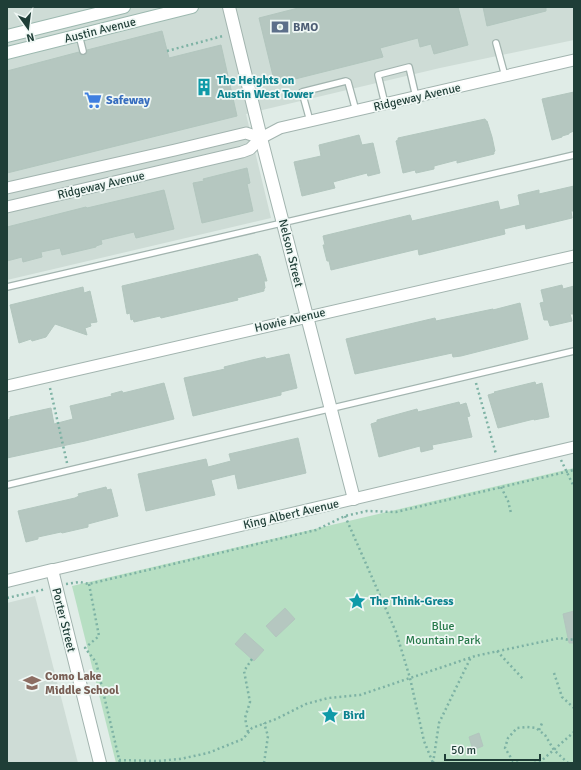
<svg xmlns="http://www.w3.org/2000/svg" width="581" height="770" viewBox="0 0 581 770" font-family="Signika,sans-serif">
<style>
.built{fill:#cedcd6}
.green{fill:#b7dfc3}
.building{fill:#b5c7c0;stroke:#b2c6be}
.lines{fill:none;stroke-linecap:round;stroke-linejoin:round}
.service-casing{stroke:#a2b4af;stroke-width:8}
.minor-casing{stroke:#a2b4af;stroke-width:13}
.tertiary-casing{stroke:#a2b4af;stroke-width:14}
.secondary-casing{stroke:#9db9b0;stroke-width:14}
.path{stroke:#7db2a4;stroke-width:2.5;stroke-dasharray:2 3;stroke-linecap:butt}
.service{stroke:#fff;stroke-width:5.5}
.minor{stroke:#fff;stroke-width:11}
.tertiary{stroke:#fff;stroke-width:12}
.secondary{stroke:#fff;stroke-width:12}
.labels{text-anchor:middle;stroke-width:3.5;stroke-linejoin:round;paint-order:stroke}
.service-label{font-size:12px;font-weight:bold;fill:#4e5e75;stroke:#f0f8f5;text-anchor:start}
.street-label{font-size:12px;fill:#1f3e37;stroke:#f0f8f5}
.culture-label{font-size:12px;font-weight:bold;fill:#0d838f;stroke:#f0f8f5;text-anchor:start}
.shop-label{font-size:12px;font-weight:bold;fill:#366cbe;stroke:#f0f8f5;text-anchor:start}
.park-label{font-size:12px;fill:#267849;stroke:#f0f8f5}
.education-label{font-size:12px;font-weight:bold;fill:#785e54;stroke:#f0f8f5;text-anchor:start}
</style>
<rect width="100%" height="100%" fill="#e0ece7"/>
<g class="built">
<polygon points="7,7 574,7 574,40 440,68 246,114 271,218 7,280"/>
<polygon points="35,596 78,763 7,763 7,603"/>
</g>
<polygon class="green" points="574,468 574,763 116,763 72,586"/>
<g class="building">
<polygon points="302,7 458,7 468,45 434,54 431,44 420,47 418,38 380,48 383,57 275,84 259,18"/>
<polygon points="483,7 546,7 546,11 487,26"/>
<polygon points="162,31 169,58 221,45 237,116 7,173 7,71 79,52 81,55 84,55 87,53 87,50"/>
<polygon points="574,92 574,131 569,133 569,134 562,136 562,137 552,140 542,99"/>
<polygon points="485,119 486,121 487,121 492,137 495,151 494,152 494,154 457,163 457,160 434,166 434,169 416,173 415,170 403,173 396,141 398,140 398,138"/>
<polygon points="359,135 362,145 373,143 380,173 368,176 367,173 333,182 335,188 302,196 294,162 321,156 319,145"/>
<polygon points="247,168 250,183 247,184 253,211 202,223 193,183 204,181 203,179"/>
<polygon points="574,186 574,211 571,211 572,218 526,229 525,224 504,229 505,234 419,255 418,249 331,270 329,261 327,261 323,245 325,245 323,236 410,215 412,221 498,201 500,210 520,205 518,195 539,190 539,194"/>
<polygon points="164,190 174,229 136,238 134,232 101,240 102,244 96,246 96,247 62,255 60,248 41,252 42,257 23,262 22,257 7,261 7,227 86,207 87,208"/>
<polygon points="258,254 258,256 260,256 267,281 264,281 265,288 264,289 264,291 237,298 238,300 161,318 160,316 134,322 133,319 131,320 130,313 127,314 122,286"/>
<polygon points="562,285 563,289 574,286 574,314 570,314 572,321 550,326 548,320 544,320 540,303 544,302 541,290"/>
<polygon points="83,287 84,293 90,291 97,322 90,323 91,326 85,328 87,335 55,324 46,337 32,341 31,339 19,343 10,305"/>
<polygon points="520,303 528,339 461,356 453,357 452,353 355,374 346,339 435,318 436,321 493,309 493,310"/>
<polygon points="289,354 297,388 281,392 281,395 193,416 184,378 225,369 224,367 252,360 265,357 266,359"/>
<polygon points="535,382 536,385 542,383 549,417 534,420 534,419 498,428 488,395 495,393 494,392"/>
<polygon points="164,383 174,419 85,441 7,458 7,420 10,419 10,417 51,408 54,424 73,419 70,406 112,396 111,394 122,391 123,393"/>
<polygon points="459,402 460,405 466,403 470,416 467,417 472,437 432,445 433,449 421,452 420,446 379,457 371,424 377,422 377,420 417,409 418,412"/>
<polygon points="298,438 306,473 238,489 235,474 211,480 215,495 146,511 138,474 206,459 208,467 231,461 229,454"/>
<polygon points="106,487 107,490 111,489 118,516 88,524 88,527 62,533 61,532 38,537 38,539 26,542 18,511 75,498 79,496 78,494"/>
<polygon points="285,608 295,619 276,637 266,626"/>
<polygon points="574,611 574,643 569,643 563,614"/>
<polygon points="245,633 264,650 254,661 235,644"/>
<polygon points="479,733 483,746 473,750 469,737"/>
</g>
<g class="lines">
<g class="service-casing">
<g id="service">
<polyline points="79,35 83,51"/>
<polyline points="496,43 505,76"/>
<polyline points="385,104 378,75 409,67 416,97"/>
<polyline points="310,121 302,92 346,81 348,82 356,111"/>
<polyline points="7,287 574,155"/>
<polyline points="7,485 574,351"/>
</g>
</g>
<g class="minor-casing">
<g id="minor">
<polyline points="7,188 175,150 246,133 261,138"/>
<polyline points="7,207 242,152 250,149 261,138 280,128 574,60"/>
<polyline points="7,386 574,256"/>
<polyline points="52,570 574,447"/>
</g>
</g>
<g class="tertiary-casing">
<g id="tertiary">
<polyline points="229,7 261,138 354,499"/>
<polyline points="7,581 52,570 100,763"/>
</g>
</g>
<g class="secondary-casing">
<g id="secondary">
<polyline points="7,36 124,7"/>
<polyline points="7,53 192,7"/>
</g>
</g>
<g class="path">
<polyline points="167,51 223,36"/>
<polyline points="476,383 496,454"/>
<polyline points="50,388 67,463"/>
<polyline points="561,460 574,487"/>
<polyline points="501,487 508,501 511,513"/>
<polyline points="345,516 396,632 410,678 424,741 433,763"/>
<polyline points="66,584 80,582 89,584 316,530 345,516 367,511 396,512 574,470"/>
<polyline points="89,584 99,636 85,648 96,662 120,763"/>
<polyline points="7,598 46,589"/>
<polyline points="497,651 524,680"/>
<polyline points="554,673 562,697 574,708"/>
<polyline points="539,730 543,721"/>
<polyline points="248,732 245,718 250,702 244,671 252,659"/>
<polyline points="119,760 157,761 180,759 208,753 243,739 252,728 276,719 306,704 328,698 360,695 475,656 560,638 569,640 574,639"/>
<polyline points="264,763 268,736 264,723"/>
<polyline points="433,763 439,723 471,657"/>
<polyline points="518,763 513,761 505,748 508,738 517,728 527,727 536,728 545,735 554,750 568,763"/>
<polyline points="534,763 540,762 574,732"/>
</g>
<use href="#service" class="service"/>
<use href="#minor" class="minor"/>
<use href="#tertiary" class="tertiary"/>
<use href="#secondary" class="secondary"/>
</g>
<defs>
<g id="bank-bare" transform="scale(1.38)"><path d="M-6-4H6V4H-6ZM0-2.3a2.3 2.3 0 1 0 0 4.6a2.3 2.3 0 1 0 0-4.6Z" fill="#5c6f8a" stroke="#f0f8f5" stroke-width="2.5" paint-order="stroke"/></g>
<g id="building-bare" transform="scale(1.38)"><path d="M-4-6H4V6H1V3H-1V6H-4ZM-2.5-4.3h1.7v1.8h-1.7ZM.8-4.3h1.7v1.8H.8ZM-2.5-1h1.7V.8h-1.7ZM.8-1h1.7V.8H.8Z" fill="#0f9aa8" stroke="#f0f8f5" stroke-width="2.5" paint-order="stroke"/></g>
<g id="supermarket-bare" transform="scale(1.38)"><path d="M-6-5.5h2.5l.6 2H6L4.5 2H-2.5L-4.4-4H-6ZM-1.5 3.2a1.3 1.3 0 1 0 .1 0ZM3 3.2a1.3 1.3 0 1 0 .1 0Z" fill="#3f7fe0" stroke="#f0f8f5" stroke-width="2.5" paint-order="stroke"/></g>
<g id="sight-bare" transform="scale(1.38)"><path d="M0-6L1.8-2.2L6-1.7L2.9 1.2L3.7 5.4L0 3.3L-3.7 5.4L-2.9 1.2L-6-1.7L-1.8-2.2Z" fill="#0f9aa8" stroke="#f0f8f5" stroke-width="2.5" paint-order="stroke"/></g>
<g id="school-bare" transform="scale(1.38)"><path d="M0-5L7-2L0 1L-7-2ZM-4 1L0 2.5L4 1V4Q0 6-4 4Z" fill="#8d6e63" stroke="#f0f8f5" stroke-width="2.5" paint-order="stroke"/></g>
</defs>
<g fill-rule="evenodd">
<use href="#bank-bare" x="280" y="27"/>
<use href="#building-bare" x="204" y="87"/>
<use href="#supermarket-bare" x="93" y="100"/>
<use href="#sight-bare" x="357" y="601"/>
<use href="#school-bare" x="32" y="683"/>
<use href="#sight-bare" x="330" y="715"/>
</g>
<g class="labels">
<g class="service-label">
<text x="293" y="31">BMO</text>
</g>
<g class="street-label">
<text transform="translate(100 30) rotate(-14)" y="4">Austin Avenue</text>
<text transform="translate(417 97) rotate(-13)" y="4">Ridgeway Avenue</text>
<text transform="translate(101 185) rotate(-13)" y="4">Ridgeway Avenue</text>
<text transform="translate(291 253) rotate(76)" y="4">Nelson Street</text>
<text transform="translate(290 320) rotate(-13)" y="4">Howie Avenue</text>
<text transform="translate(291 514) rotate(-13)" y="4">King Albert Avenue</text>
<text transform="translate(64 620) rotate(76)" y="4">Porter Street</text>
</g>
<g class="culture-label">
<text x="217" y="84">The Heights on<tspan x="217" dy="14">Austin West Tower</tspan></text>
<text x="370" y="605">The Think-Gress</text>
<text x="343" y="719">Bird</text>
</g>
<g class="shop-label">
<text x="106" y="104">Safeway</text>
</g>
<g class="park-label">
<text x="443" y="630">Blue<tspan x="443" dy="14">Mountain Park</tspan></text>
</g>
<g class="education-label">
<text x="45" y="680">Como Lake<tspan x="45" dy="14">Middle School</tspan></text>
</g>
</g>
<rect width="581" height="770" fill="none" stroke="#1f3e37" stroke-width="16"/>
<g transform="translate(28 28) rotate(166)" stroke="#f0f8f5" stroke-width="3" paint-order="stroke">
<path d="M0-3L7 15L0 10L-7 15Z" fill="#1f3e37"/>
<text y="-6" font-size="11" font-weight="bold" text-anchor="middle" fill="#1f3e37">N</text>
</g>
<path d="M445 754v6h95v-6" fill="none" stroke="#1f3e37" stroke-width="2"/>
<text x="451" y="754" font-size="12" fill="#1f3e37" stroke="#f0f8f5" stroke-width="3" paint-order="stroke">50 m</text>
</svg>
